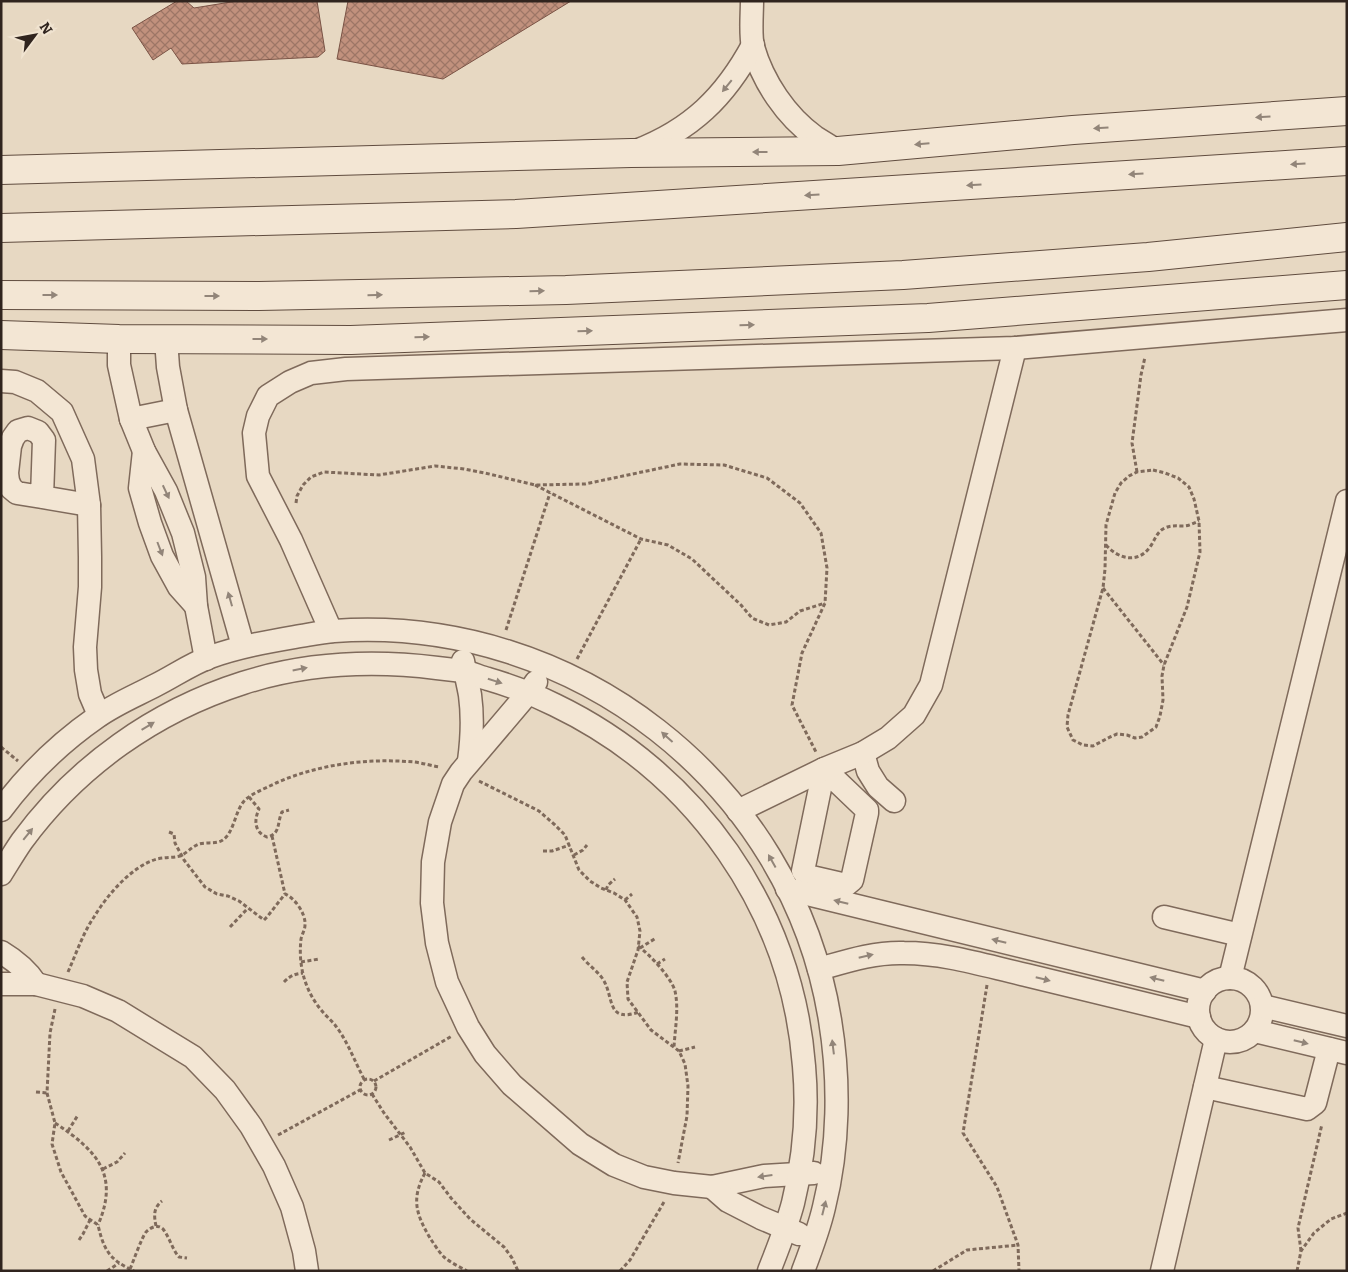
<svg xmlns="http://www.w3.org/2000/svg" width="1348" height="1272" viewBox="0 0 1348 1272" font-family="Bitter,serif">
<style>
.building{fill:url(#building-cross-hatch);stroke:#7a5345}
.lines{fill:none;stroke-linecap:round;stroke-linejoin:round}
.street-casing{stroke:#7f6a5b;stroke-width:25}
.secondary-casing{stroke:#604c3f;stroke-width:30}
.path{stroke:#7f6a5b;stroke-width:3;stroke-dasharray:4 2.5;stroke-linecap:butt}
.street{stroke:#f3e6d4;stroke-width:22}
.secondary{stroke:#f3e6d4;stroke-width:28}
.oneway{fill:#928579}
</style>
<defs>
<pattern id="building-cross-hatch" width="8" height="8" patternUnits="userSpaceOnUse" patternTransform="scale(1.25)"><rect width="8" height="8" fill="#c1917d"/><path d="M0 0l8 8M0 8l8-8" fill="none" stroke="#9d7666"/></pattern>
</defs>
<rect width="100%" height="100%" fill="#e7d8c2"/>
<g class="building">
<polygon points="177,1 186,1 194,8 237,1 317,1 325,51 318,57 182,64 171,48 153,60 132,28"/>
<polygon points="348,1 571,1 443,79 337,59"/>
</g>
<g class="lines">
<g class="street-casing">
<g id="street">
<path d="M 752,1 C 752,14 750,35 753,47 C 763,82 786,116 815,137 C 823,142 831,147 838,151"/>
<path d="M 636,151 C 691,130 725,97 753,45"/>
<polyline points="119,339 119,365 131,419 144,451 166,491 183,533 194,577 196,606 206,659"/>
<polyline points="166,339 168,367 176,410 243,646"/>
<polyline points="1,381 15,382 37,391 62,412 83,459 89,505 90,557 90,587 85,647 86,670 90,694 99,715"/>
<polyline points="131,419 176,410"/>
<polyline points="144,451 140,488 150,523 162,556 179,587 196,606"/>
<polyline points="42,497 44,440 38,432 28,428 18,431 13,438 10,446 7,473 8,481 11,488 17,493 42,497 89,505"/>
<polyline points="331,631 291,540 258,476 254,433 258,416 268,396 290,382 311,373 346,369 1015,348 1347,320"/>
<path d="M 463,661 C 465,672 468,684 470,695 C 473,717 472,739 469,761"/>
<polyline points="536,682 529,692 461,772 453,784 440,822 433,862 432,903 437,943 447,982 468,1027 485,1054 512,1085 580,1144 614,1165 644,1177 674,1183 712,1187 764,1176 814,1173"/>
<polyline points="863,753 868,771 878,787 894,801"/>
<polygon points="824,769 867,810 867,813 852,880 846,885 807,876 803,871"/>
<path d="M 1,810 C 27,775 61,742 97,717 C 115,704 137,695 156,685 C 174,676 191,664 210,657 C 238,647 266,642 295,637 C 308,635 321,632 334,631 C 573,614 792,783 830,1020 C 840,1081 839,1147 824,1207 C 819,1229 811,1250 803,1271"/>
<polyline points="738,811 824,769 863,753 888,738 914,715 931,685 1015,348"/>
<path d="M 1,874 C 8,863 15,851 22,841 C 77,766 155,711 243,683 C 306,663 372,660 437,668 C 446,669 455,670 463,671 C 472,673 480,677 488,679 C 512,686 533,694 555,705 C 696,773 792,909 804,1066 C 808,1111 804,1159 793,1203 C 787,1226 778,1248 769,1271"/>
<polyline points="787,889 1205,991"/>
<polyline points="1164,917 1240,935"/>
<path d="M 1,952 C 16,961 27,970 36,984"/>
<path d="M 819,969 C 847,961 874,952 904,953 C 946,953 986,966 1026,975 C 1084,989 1142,1003 1199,1017"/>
<polyline points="1230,978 1347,501"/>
<circle cx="1230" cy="1010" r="32"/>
<polyline points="1,984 36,984 83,996 118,1011 193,1057 225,1090 251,1126 274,1166 292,1207 304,1251 307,1271"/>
<polyline points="1262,1006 1347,1026"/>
<polyline points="1255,1031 1347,1053"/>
<polyline points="1205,1087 1307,1109 1315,1103 1329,1049"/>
<polyline points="712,1187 728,1201 761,1218 799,1234"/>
<polyline points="1162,1271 1216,1039"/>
</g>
</g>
<g class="secondary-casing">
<g id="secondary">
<polyline points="1,170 631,153 838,151 1073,130 1347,111"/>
<polyline points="1,228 516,214 1347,161"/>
<polyline points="1,295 259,296 566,290 903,275 1148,257 1347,237"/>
<polyline points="1,335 119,339 351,340 928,318 1347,285"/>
</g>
</g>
<g class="path">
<polygon points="1153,470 1165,473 1178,478 1189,487 1194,499 1199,521 1200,552 1187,607 1164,665 1162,676 1163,700 1160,716 1156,727 1142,737 1135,738 1127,735 1117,734 1110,737 1093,746 1083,745 1073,740 1067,727 1068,715 1103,588 1105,569 1106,525 1115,493 1121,483 1129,476 1137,472"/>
<polyline points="1137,472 1132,443 1141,375 1145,357"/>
<polyline points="535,485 641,539 668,545 692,559 741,605 752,618 769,625 786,622 800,611 825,603"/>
<polyline points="296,503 297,496 303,485 311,477 324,472 379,475 435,466 464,469 485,473 535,485 585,484 680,464 724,465 767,478 800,503 821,533 827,568 825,603 802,653 792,705 816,752"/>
<path d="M 1106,545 C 1118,559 1138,564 1150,547 C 1155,540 1157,531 1165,528 C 1171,525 1177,526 1184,526 C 1189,526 1194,523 1199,521"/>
<polyline points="1103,588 1164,665"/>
<polyline points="506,630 550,493"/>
<polyline points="577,659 641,539"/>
<polyline points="1,747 18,761"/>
<polyline points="479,781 539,811 555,825 565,835 579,870 590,881 601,888 614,893 625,900 637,917 640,931 638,950 627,982 628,999 651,1030 679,1051 685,1064 688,1086 687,1116 678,1163"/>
<path d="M 249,797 L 259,809 C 254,820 254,832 267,837 C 281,834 277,822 282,812 L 289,810"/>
<path d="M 169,832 L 174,834 L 175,843 L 184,860 L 205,887 L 217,894 L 228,896 L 239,901 L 264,920 L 267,917 L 285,894 C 295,898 306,914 305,925 C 305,930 302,934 301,939 C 298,966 305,991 322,1011 C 326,1016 331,1020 335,1025 C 347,1040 355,1062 364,1079"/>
<polyline points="272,836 285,894"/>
<polyline points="543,851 552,851 570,845"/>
<polyline points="574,855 583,850 587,845"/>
<polyline points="606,890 608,885 615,879"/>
<polyline points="625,900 632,894"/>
<polyline points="230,927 248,908"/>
<path d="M 638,946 C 650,955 671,977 675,991 C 679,1009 675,1029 674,1047"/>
<polyline points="640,948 656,938"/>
<path d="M 582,957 C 589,966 599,972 604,981 C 614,999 607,1023 639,1012"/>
<polyline points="301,962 319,959"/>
<polyline points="657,964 665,959"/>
<path d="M 68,972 C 76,954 83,933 94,917 C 107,895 132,866 157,859 C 165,857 173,858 180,856 C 186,854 191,847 199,844 C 206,842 215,844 221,841 C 235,834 234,810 246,799 C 255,792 266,788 276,783 C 319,764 368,758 414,762 C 423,763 432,766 440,767"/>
<path d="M 284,982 C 290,976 294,974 303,973"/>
<polyline points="987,985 963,1133 997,1187 1018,1245 1019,1271"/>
<path d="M 55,1009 L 50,1033 L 47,1093 L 55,1123 L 52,1144 L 61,1172 L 85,1216 L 98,1225 C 104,1251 110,1260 134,1271"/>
<polyline points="679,1051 695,1047"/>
<circle cx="368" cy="1087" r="8"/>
<polyline points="374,1081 452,1036"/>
<polyline points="36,1092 47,1093"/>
<polyline points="372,1094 384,1113 410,1147 425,1173 439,1182 451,1198 470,1219 504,1247 512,1258 518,1271"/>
<path d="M 55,1123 C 96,1150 120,1174 98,1225"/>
<polyline points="68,1131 78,1115"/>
<polyline points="278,1135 360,1090"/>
<polyline points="389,1140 406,1132"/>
<polyline points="103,1169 117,1162 125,1153"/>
<path d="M 425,1173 C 411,1199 416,1214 430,1238 C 434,1244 439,1252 444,1257 C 451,1263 460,1267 467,1271"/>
<path d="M 156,1226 C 154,1216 153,1208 162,1201"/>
<polyline points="79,1240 83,1234 90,1220"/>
<polyline points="1301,1251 1298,1228 1322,1124"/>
<path d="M 130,1269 C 134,1260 141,1239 146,1232 C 151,1227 158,1224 163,1229 C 170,1238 172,1249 179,1257 L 187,1258"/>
<polyline points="107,1271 119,1263"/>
<polyline points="620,1271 630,1260 664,1202"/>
<polyline points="933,1271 967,1250 1018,1245"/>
<polyline points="1297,1271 1301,1251 1314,1233 1331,1219 1347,1213"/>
</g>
<use href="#street" class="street"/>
<use href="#secondary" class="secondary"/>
</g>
<defs><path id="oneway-solid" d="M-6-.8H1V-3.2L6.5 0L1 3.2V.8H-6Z" transform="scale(1.25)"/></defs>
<g class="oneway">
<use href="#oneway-solid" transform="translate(727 86) rotate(129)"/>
<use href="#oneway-solid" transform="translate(1263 117) rotate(176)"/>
<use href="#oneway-solid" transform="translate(1101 128) rotate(176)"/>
<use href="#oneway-solid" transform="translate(922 144) rotate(175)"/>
<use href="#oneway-solid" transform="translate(760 152) rotate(180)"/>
<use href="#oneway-solid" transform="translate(1298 164) rotate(176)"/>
<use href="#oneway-solid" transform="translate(1136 174) rotate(176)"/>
<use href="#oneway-solid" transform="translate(974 185) rotate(176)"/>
<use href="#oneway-solid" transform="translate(812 195) rotate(176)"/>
<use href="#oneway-solid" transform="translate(537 291) rotate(-1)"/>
<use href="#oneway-solid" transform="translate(50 295)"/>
<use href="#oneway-solid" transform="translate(375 295) rotate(-1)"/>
<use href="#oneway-solid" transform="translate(212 296)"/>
<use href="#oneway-solid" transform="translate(747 325) rotate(-2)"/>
<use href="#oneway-solid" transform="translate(585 331) rotate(-2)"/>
<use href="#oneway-solid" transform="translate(422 337) rotate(-2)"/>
<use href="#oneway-solid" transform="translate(260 339)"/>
<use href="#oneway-solid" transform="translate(166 492) rotate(65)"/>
<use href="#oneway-solid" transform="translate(160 549) rotate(69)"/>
<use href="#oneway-solid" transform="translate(230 599) rotate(-106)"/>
<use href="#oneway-solid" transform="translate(300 669) rotate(-11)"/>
<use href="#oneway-solid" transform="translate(495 681) rotate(18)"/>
<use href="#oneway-solid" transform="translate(148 726) rotate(-31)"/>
<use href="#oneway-solid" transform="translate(667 737) rotate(-138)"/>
<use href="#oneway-solid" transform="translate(28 834) rotate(-51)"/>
<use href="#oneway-solid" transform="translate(772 861) rotate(-119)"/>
<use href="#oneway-solid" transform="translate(841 902) rotate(-166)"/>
<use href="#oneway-solid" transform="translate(999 941) rotate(-166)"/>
<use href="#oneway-solid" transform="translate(866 956) rotate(-13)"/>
<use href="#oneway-solid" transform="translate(1043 979) rotate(14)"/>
<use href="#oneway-solid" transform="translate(1157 979) rotate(-166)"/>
<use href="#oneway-solid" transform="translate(1301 1042) rotate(14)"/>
<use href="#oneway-solid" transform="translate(833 1047) rotate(-97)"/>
<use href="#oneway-solid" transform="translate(765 1176) rotate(172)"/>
<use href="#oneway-solid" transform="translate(824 1208) rotate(-76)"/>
</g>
<rect width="1348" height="1272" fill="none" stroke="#30241e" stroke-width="5"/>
<g transform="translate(35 35) rotate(58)" stroke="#f0e3d0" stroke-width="4" paint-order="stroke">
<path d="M0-4L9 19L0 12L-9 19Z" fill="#30241e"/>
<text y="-8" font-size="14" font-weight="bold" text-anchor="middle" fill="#30241e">N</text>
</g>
</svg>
